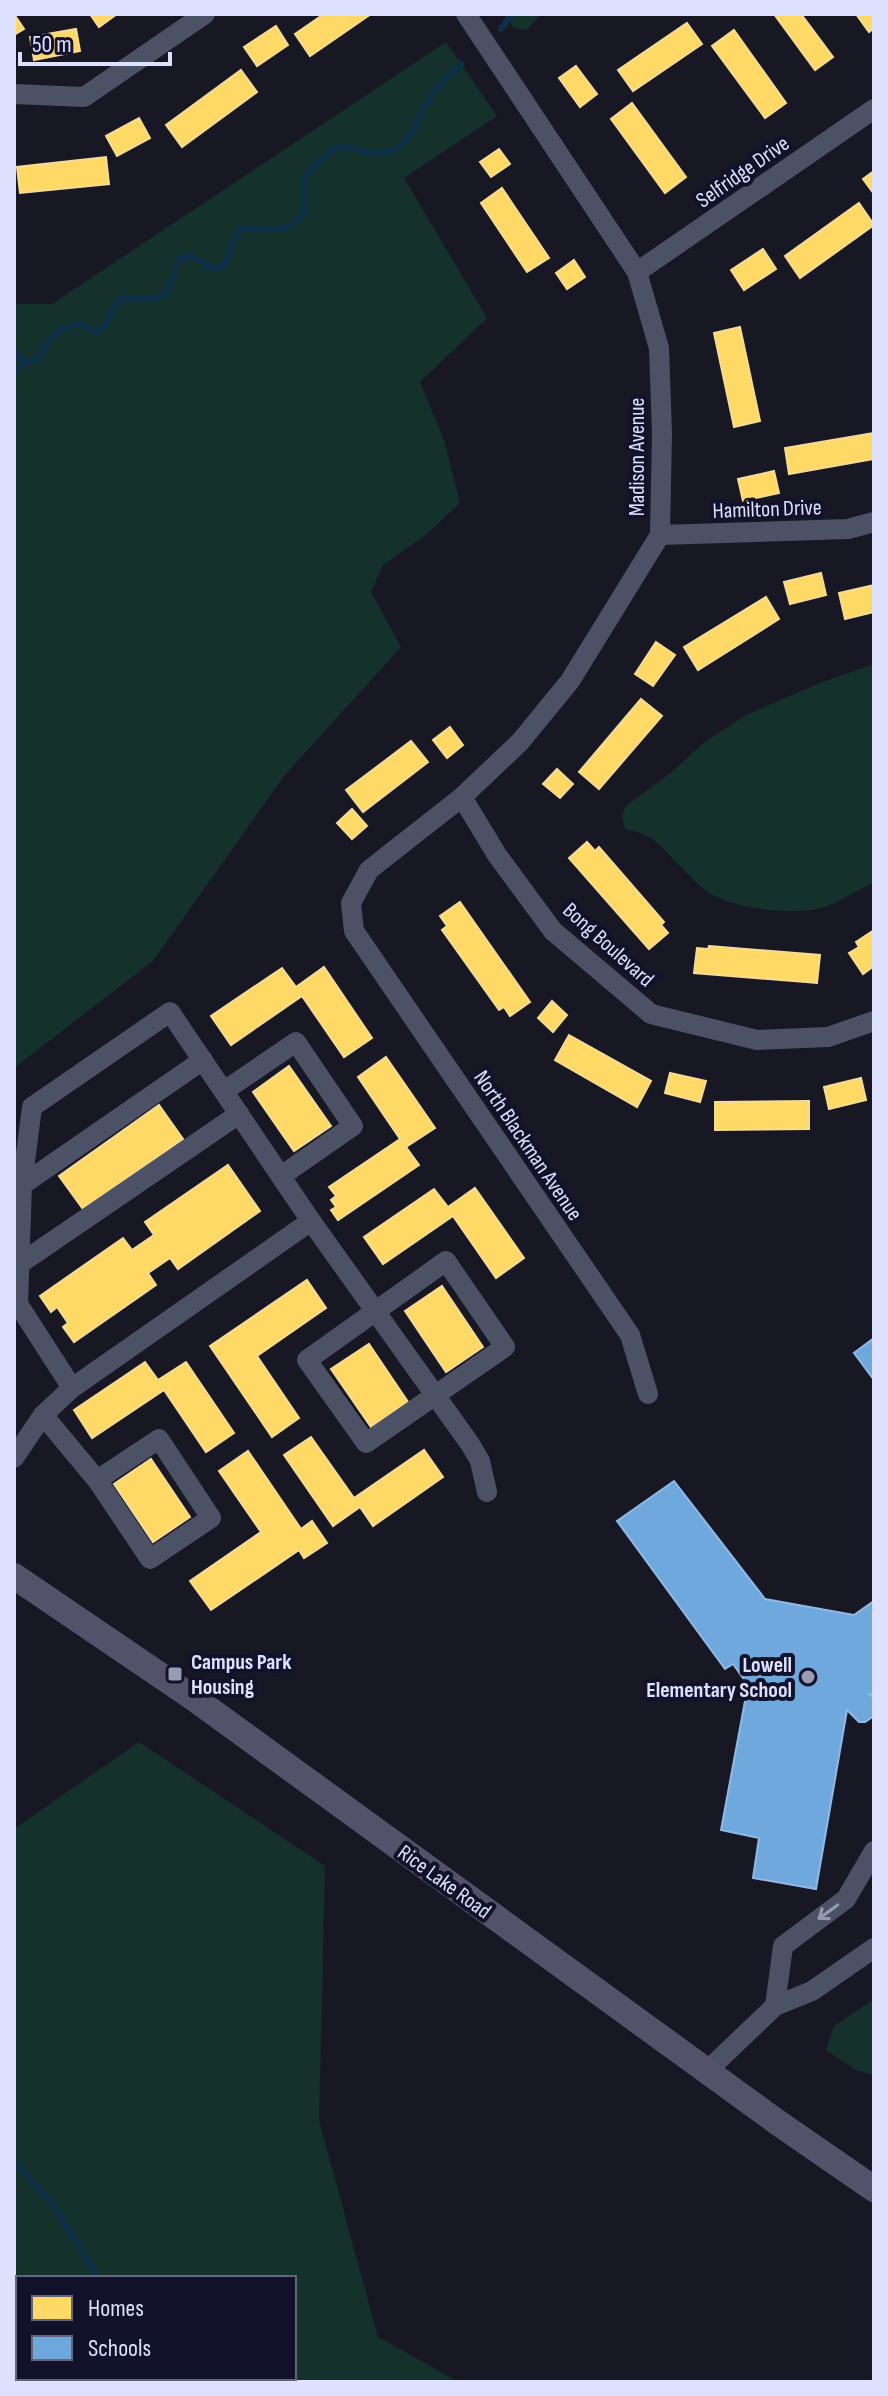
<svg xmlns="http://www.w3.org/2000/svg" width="888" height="2396" viewBox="0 0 888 2396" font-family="'Sofia Sans Condensed',sans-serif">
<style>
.green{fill:#15312c;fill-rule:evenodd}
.homes{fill:#ffd966;stroke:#f5db94;stroke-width:2}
.schools{fill:#6fa8dc;stroke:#90b9e6;stroke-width:2}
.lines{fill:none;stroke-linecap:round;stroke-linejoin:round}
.stream{stroke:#0d2f47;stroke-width:6}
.minor{stroke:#4d5166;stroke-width:20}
.major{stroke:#54526b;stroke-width:26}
.oneway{stroke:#9599b2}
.poi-dot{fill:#989bb2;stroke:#12132b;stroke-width:3}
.labels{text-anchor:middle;stroke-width:8;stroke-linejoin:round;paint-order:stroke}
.street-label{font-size:22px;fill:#dde1fe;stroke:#12132b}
.poi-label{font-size:22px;font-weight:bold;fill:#dde1fe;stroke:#12132b;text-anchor:start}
</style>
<rect width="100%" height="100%" fill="#181825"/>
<g class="green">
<polygon points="504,14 541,14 527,30 514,28"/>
<polygon points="446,42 497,116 404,178 487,318 420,382 444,440 460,503 427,534 383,565 371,592 401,647 284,776 153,961 14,1068 14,304 52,304"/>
<path d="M 874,664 L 874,882 C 858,890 841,901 825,907 C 796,916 736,909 711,894 C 701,888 691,877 683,869 C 661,848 658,835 625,829 L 622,815 L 626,806 L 672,772 L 702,744 L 746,715 L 820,683 Z"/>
<path d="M 139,1742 L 325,1866 L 319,2120 L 378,2337 L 459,2382 L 14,2382 L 14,1829 ZM 294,2278 L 294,2378 L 18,2378 L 18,2278 Z"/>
<polygon points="874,1999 874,2075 856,2070 826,2050 834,2026"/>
</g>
<g class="homes">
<polygon points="14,14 24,29 14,35"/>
<polygon points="90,14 117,14 99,27"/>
<polygon points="324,14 371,14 310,56 295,34"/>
<polygon points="774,14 801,14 833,57 815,70"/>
<polygon points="856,14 874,14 874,28 869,32"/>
<polygon points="687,23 702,44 633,91 618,70"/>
<polygon points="276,26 288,45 257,66 244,47"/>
<polygon points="76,29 80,51 34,60 30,37"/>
<polygon points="734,30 786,103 765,118 712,46"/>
<polygon points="576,66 597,94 580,107 559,78"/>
<polygon points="241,70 257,92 182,147 166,125"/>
<polygon points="632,103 686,177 665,193 611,119"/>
<polygon points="139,118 150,138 117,156 106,136"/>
<polygon points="499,149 510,164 491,177 480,162"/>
<polygon points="106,157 109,184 20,193 17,167"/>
<polygon points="874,171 874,194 863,179"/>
<polygon points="502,188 549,258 527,272 481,203"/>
<polygon points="859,203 874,225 800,278 785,256"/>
<polygon points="763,249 776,269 744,290 731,270"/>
<polygon points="574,260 585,277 567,289 556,273"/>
<polygon points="740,327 760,421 734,427 714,333"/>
<polygon points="874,433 874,459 789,474 785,448"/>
<polygon points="774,471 779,493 743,501 738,479"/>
<polygon points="821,573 826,595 790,604 784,582"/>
<polygon points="874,585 874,612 845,619 839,593"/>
<polygon points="766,597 779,619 698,670 684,647"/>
<polygon points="656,642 675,655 653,686 635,674"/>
<polygon points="641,699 662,716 599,789 579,772"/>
<polygon points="450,727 463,745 447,758 433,740"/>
<polygon points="411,741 428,762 363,812 346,790"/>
<polygon points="557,769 573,784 560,798 543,784"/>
<polygon points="352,809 367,826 352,839 337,823"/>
<polygon points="587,842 595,851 599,847 664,922 661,925 668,933 649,949 569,858"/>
<polygon points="460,902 530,1002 510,1016 504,1007 499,1010 442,930 447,926 440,916"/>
<polygon points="874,930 874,966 863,974 849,953 859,947 856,942"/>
<polygon points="709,946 820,955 817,983 694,973 697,948 708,949"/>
<polygon points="324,967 372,1038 344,1057 302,996 231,1045 211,1016 282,968 296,987"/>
<polygon points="552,1001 567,1015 553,1032 538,1018"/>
<polygon points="569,1035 651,1081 637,1107 555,1060"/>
<polygon points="386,1057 435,1128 406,1147 419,1165 338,1220 331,1210 336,1207 331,1200 336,1196 329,1187 400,1139 358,1077"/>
<polygon points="289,1066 331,1126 294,1151 253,1092"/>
<polygon points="670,1073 706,1081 700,1102 665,1093"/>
<polygon points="861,1078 866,1100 829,1109 824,1087"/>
<polygon points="809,1101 809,1129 715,1130 715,1102"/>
<polygon points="159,1105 183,1139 83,1209 59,1176"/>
<polygon points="228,1165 260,1211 178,1269 170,1258 148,1273 156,1285 74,1342 63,1327 68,1323 57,1307 51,1312 40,1296 123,1238 132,1250 154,1235 145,1222"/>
<polygon points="475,1188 524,1258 496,1278 453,1216 383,1264 364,1237 434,1189 448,1207"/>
<polygon points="307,1280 326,1308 257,1356 299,1418 272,1437 210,1346"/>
<polygon points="442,1286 483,1347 446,1372 405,1311"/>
<polygon points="369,1344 408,1402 371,1427 331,1369"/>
<polygon points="145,1362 158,1380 186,1362 234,1433 206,1452 164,1390 92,1438 74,1410"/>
<polygon points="311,1437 354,1498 424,1450 443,1477 373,1526 360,1507 333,1526 284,1455"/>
<polygon points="248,1451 301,1529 312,1521 327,1543 304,1558 299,1550 211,1610 190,1581 261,1532 219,1471"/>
<polygon points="151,1459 190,1517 153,1542 114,1484"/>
</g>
<g class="schools">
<polygon points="874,1338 874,1380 854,1353"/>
<polygon points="674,1481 765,1599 854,1615 874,1601 874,1695 870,1694 874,1699 874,1716 865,1722 859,1722 847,1710 816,1889 753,1878 759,1838 721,1830 748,1685 733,1664 725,1669 617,1521"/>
</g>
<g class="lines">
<g class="stream">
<polyline points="501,29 512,14"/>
<polyline points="14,350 23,363"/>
<path d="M 23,363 C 42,362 41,353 50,340 C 57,330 68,327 79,323 L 97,333 C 110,323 110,309 122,298 L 153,299 L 167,293 L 179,260 L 190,255 L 213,269 L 225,264 C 231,251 233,238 242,228 C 262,229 292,236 303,212 C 308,202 302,191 304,181 C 307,169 324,157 334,150 C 349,139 368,161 392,150 C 416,139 417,115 431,96 C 439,84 452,74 461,64"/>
<polyline points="14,375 23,363"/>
<polyline points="14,2161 51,2202 99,2278"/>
<polyline points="136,2378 137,2382"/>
</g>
<g class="minor">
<polyline points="466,14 637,272 659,348 662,433 660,535 570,681 520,742 462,797 369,870 351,903 354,931 630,1335 648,1394"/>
<polyline points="14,94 84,97 205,14"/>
<polyline points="637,272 874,109"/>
<polyline points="660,535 848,529 874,522"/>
<polyline points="462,797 497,855 553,931 651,1014 757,1040 828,1037 874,1021"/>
<polyline points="224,1091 296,1042 353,1126 281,1176"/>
<polyline points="22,1185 203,1060"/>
<polyline points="311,1221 470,1444 480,1461 487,1492"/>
<polygon points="446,1261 505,1347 366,1443 307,1360"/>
<polyline points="18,1265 239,1114"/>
<polyline points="43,1415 97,1480 159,1439 211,1518 150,1559 97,1480"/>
<polyline points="14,1458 43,1415 72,1388 311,1221 170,1012 32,1107 22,1185 18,1304 72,1388"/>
<polyline points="775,2006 783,1946 846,1899 874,1851"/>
<polyline points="707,2071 775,2006 812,1991 874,1948"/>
</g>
<polyline class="major" points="14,1576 195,1699 777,2122 874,2189"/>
</g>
<defs><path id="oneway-shaft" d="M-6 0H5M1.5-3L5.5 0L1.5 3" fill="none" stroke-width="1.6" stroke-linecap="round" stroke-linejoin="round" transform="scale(2)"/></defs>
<use class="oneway" href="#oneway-shaft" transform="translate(828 1912) rotate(144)"/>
<g class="poi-dot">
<rect x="167" y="1666" width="16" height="16" rx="4"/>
<circle cx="808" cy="1677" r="8"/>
</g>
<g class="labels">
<g class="street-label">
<text transform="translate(742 171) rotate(-35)" y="8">Selfridge Drive</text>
<text transform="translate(636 457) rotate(-90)" y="8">Madison Avenue</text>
<text transform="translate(767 508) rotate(-2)" y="8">Hamilton Drive</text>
<text transform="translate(609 944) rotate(42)" y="8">Bong Boulevard</text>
<text transform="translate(529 1145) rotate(56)" y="8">North Blackman Avenue</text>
<text transform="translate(445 1881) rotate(36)" y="8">Rice Lake Road</text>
</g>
<g class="poi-label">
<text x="191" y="1669">Campus Park<tspan x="191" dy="25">Housing</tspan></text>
<text x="792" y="1672" text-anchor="end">Lowell<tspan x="792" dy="25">Elementary School</tspan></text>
</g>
</g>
<rect width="888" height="2396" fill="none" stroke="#dde1fe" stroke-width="32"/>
<rect x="16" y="2276" width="280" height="104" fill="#12132b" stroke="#63657f" stroke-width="2"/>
<rect x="32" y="2296" width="40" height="24" fill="#ffd966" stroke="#63657f" stroke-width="2"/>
<text x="88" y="2316" font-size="24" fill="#dde1fe">Homes</text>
<rect x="32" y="2336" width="40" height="24" fill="#6fa8dc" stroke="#63657f" stroke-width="2"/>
<text x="88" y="2356" font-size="24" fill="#dde1fe">Schools</text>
<path d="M20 52v12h150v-12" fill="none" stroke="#dde1fe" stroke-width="4"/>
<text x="32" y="52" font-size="24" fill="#dde1fe" stroke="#12132b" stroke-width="6" paint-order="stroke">50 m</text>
</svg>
